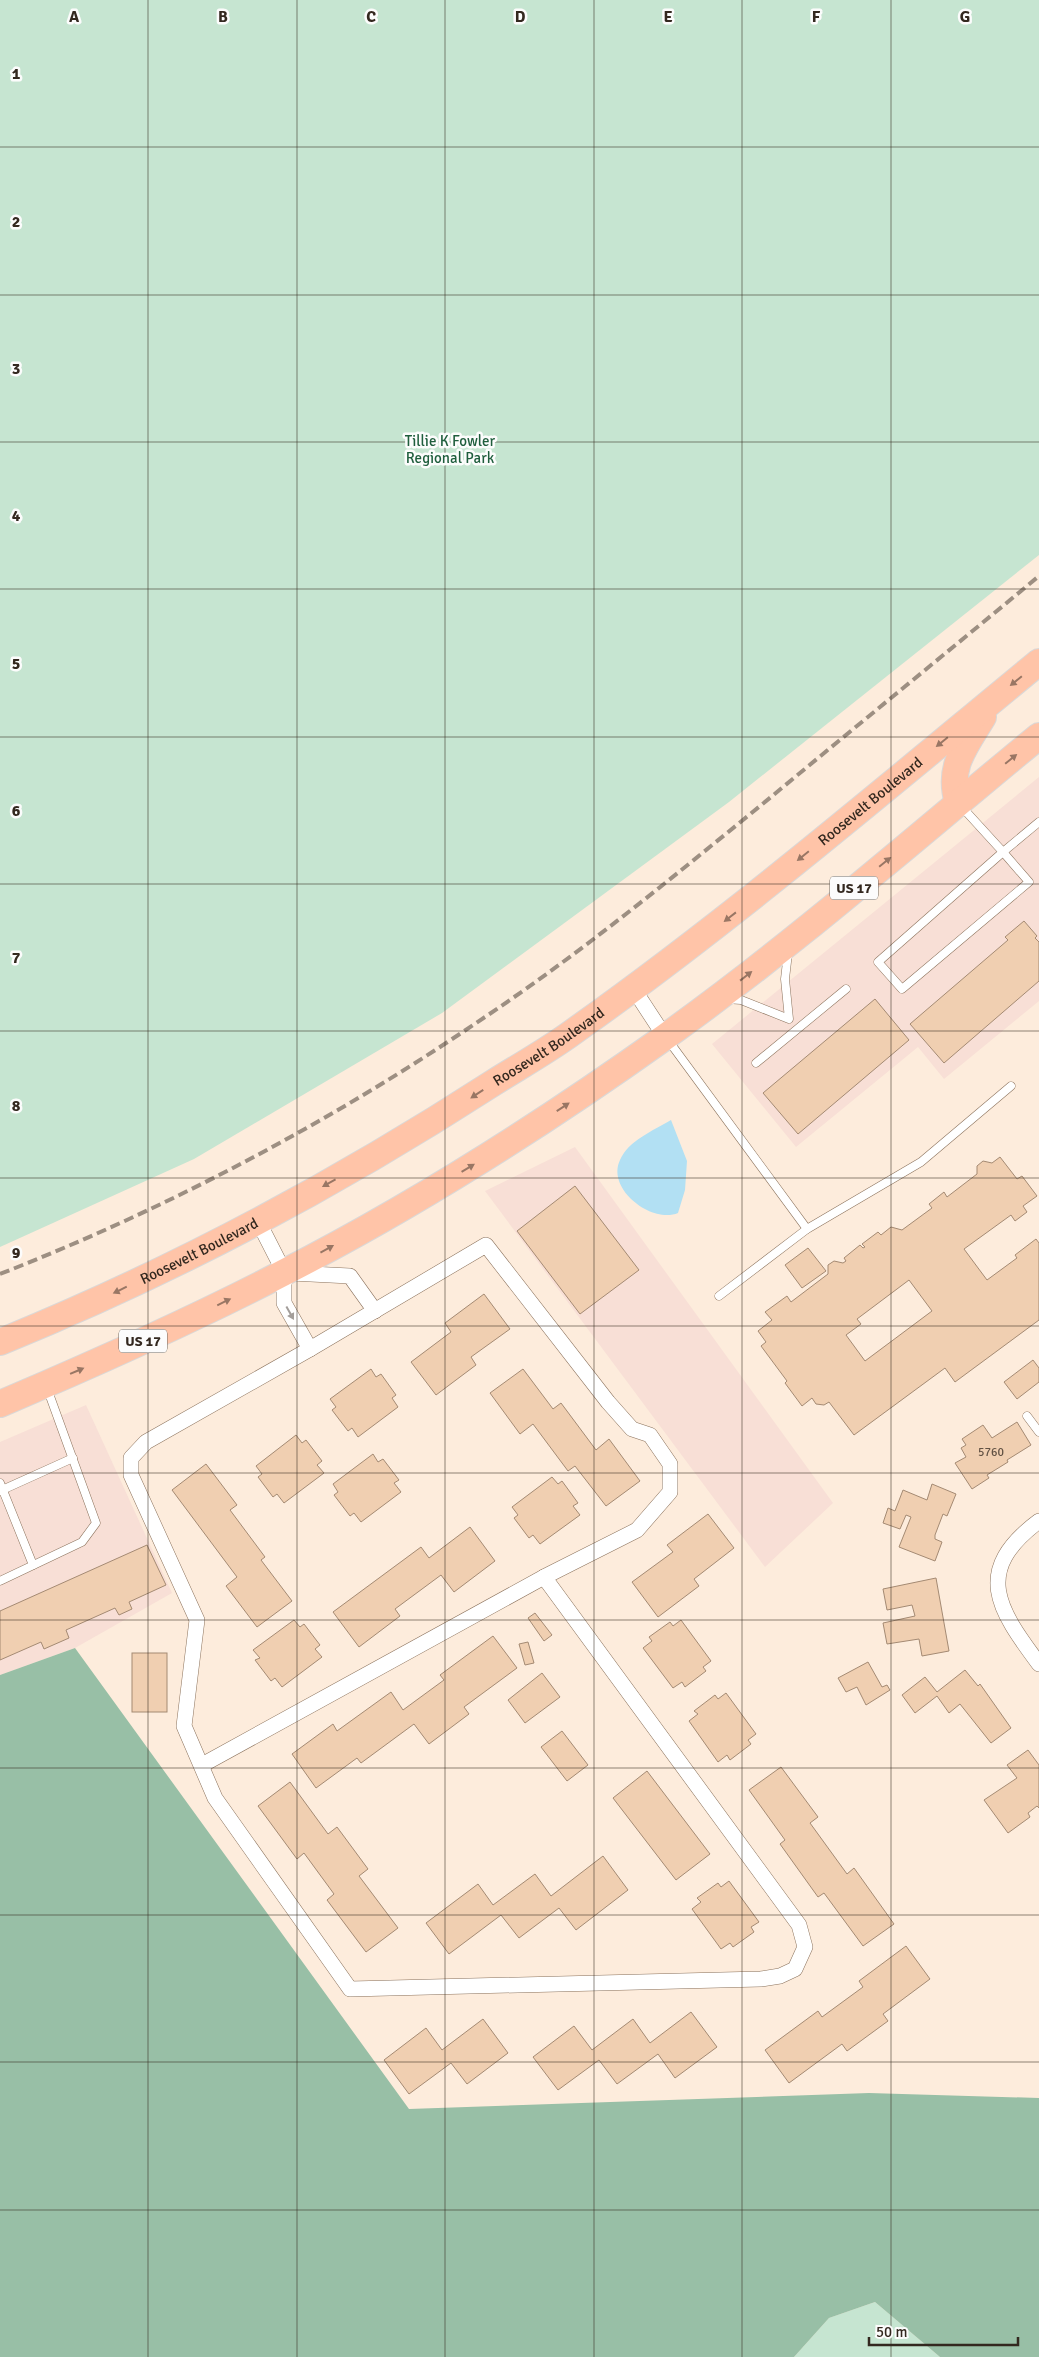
<svg xmlns="http://www.w3.org/2000/svg" width="1039" height="2357" viewBox="0 0 1039 2357" font-family="Signika,sans-serif">
<style>
.commercial{fill:#f8dfd6}
.green{fill:#c6e5d1}
.forest{fill:#98bfa6}
.water{fill:#b2e0f3}
.building{fill:#f0cfb1;stroke:#a48a73;fill-rule:evenodd}
.lines{fill:none;stroke-linecap:round;stroke-linejoin:round}
.service-casing{stroke:#8b725c;stroke-width:9}
.minor-casing{stroke:#8b725c;stroke-width:16}
.trunk-casing{stroke:#dad8d7;stroke-width:28}
.service{stroke:#fff;stroke-width:8}
.minor{stroke:#fff;stroke-width:15}
.trunk{stroke:#ffc4a8;stroke-width:26}
.rail{stroke:#9d8f82;stroke-width:4;stroke-dasharray:10 5;stroke-linecap:butt}
.oneway{fill:#997664}
.oneway2{fill:#a39e9a}
.grid{fill:none;stroke:#33281f;stroke-width:1;stroke-opacity:0.55}
.labels{text-anchor:middle;stroke-width:5;stroke-linejoin:round;paint-order:stroke}
.number-label{font-size:12px;fill:#625244}
.shield{fill:#fcfcfc;stroke:#6f6861;stroke-width:1}
.shield-label{font-size:14px;font-weight:bold;fill:#33281f}
.park-label{font-size:15px;fill:#1f5e3d;stroke:#fcfcfc}
.street-label{font-size:15px;fill:#33281f;stroke:#fcfcfc}
.grid-label{font-size:16px;text-anchor:middle;font-weight:bold;fill:#33281f;stroke:#fcfcfc;stroke-width:5;stroke-linejoin:round;paint-order:stroke}
</style>
<rect width="100%" height="100%" fill="#fdecdc"/>
<g class="commercial">
<polygon points="1039,777 1039,1001 944,1079 918,1047 796,1147 712,1044"/>
<polygon points="575,1147 833,1503 765,1567 485,1191"/>
<polygon points="86,1405 172,1593 75,1648 0,1675 0,1442"/>
</g>
<g class="green">
<polygon points="0,0 1039,0 1039,555 729,802 442,1013 194,1159 0,1247"/>
<polygon points="875,2302 940,2357 794,2357 829,2318"/>
</g>
<polygon class="forest" points="75,1648 409,2109 869,2093 1039,2098 1039,2357 940,2357 875,2302 829,2318 794,2357 0,2357 0,1675"/>
<path class="water" d="M 671,1120 L 687,1161 L 685,1190 L 678,1213 C 652,1224 606,1189 620,1160 C 629,1140 653,1131 671,1120 Z"/>
<g class="building">
<polygon points="1024,921 1037,936 1035,938 1039,942 1039,981 944,1063 910,1024 1008,940 1005,937"/>
<polygon points="875,999 909,1040 798,1134 763,1093"/>
<path d="M 1000,1157 L 1017,1179 L 1022,1176 L 1037,1196 L 1023,1206 L 1027,1212 L 1015,1221 L 1011,1215 L 964,1249 L 987,1280 L 1017,1258 L 1015,1255 L 1036,1239 L 1039,1243 L 1039,1320 L 955,1382 L 945,1368 L 854,1435 L 829,1402 L 824,1405 L 816,1404 L 812,1398 L 802,1406 L 785,1383 L 787,1381 L 761,1346 L 766,1342 L 758,1331 L 772,1320 L 765,1312 L 787,1296 L 791,1302 L 828,1274 L 828,1265 L 834,1261 L 843,1263 L 846,1261 L 844,1258 L 860,1245 L 863,1248 L 865,1247 L 862,1244 L 878,1232 L 881,1235 L 891,1227 L 902,1230 L 932,1208 L 929,1204 L 944,1192 L 947,1197 L 977,1174 L 977,1166 L 983,1161 L 992,1163 ZM 909,1280 L 932,1311 L 865,1361 L 846,1335 L 861,1324 L 857,1319 Z"/>
<polygon points="575,1186 639,1270 580,1314 517,1231"/>
<polygon points="808,1248 826,1271 802,1288 785,1265"/>
<polygon points="484,1294 510,1329 471,1357 476,1365 436,1395 411,1362 451,1332 445,1323"/>
<polygon points="1033,1360 1039,1368 1039,1382 1017,1399 1004,1382"/>
<polygon points="371,1369 376,1377 381,1374 396,1395 392,1398 398,1407 358,1437 352,1428 348,1431 332,1410 336,1407 330,1399"/>
<polygon points="523,1369 553,1409 561,1403 596,1450 609,1439 640,1481 606,1506 575,1466 568,1471 533,1424 520,1434 490,1393"/>
<polygon points="1017,1422 1031,1445 1007,1460 1008,1462 987,1475 989,1478 972,1489 955,1463 966,1457 961,1448 966,1445 962,1439 983,1425 992,1438"/>
<polygon points="296,1435 302,1443 306,1440 322,1461 317,1465 324,1473 284,1503 277,1494 273,1497 258,1477 262,1474 256,1466"/>
<polygon points="373,1454 378,1462 383,1459 399,1480 394,1483 401,1492 361,1522 354,1513 350,1516 334,1495 338,1492 333,1484"/>
<polygon points="206,1464 237,1505 230,1510 265,1557 261,1560 292,1601 257,1627 226,1586 237,1577 172,1490"/>
<polygon points="552,1477 558,1484 562,1481 578,1503 573,1506 580,1515 540,1544 533,1535 529,1538 514,1518 518,1515 512,1507"/>
<polygon points="932,1484 956,1494 947,1516 943,1514 935,1535 935,1539 942,1542 935,1561 899,1547 911,1517 906,1515 900,1529 883,1523 888,1508 895,1511 903,1490 927,1500"/>
<polygon points="708,1514 734,1548 694,1579 699,1586 658,1617 632,1582 673,1552 667,1545"/>
<polygon points="470,1527 495,1561 454,1592 441,1575 395,1609 400,1616 359,1647 333,1612 421,1547 429,1558"/>
<polygon points="147,1545 166,1585 129,1602 132,1609 119,1615 115,1608 66,1630 69,1638 44,1649 41,1642 0,1660 0,1611"/>
<polygon points="936,1578 949,1651 922,1656 919,1639 887,1644 883,1623 915,1616 912,1605 887,1610 883,1589"/>
<polygon points="535,1613 552,1635 544,1641 528,1618"/>
<polygon points="294,1620 300,1627 304,1624 320,1645 315,1649 322,1657 282,1687 275,1678 271,1681 255,1660 260,1658 253,1650"/>
<polygon points="681,1620 711,1661 703,1667 706,1671 685,1687 682,1682 673,1688 643,1648 652,1641 649,1637 670,1622 673,1626"/>
<polygon points="493,1636 517,1668 464,1707 469,1714 429,1744 414,1724 361,1763 357,1758 316,1788 292,1754 333,1724 337,1731 391,1692 403,1710 444,1680 440,1675"/>
<polygon points="528,1642 534,1663 525,1665 519,1644"/>
<rect x="132" y="1653" width="35" height="59"/>
<polygon points="868,1662 882,1687 887,1685 890,1690 866,1705 857,1687 846,1692 838,1678"/>
<polygon points="965,1670 978,1686 980,1684 1011,1728 991,1743 960,1704 949,1713 937,1696 915,1713 902,1695 925,1677 937,1692"/>
<polygon points="542,1673 560,1697 525,1723 508,1700"/>
<polygon points="726,1693 756,1734 748,1740 751,1744 730,1760 727,1755 718,1762 689,1721 698,1714 694,1711 715,1695 718,1699"/>
<polygon points="562,1731 588,1765 567,1781 541,1747"/>
<polygon points="1028,1750 1039,1765 1039,1808 1037,1806 1028,1813 1030,1817 1008,1833 984,1800 1017,1778 1007,1765"/>
<polygon points="781,1767 818,1817 810,1823 847,1874 854,1868 894,1924 863,1946 824,1893 818,1897 780,1844 785,1840 749,1790"/>
<polygon points="647,1771 710,1854 676,1880 613,1798"/>
<polygon points="290,1782 328,1834 337,1827 368,1869 359,1876 398,1928 366,1952 327,1900 334,1894 304,1853 297,1859 258,1806"/>
<polygon points="603,1856 628,1890 576,1930 559,1908 519,1938 501,1915 449,1954 426,1923 478,1884 493,1905 535,1874 551,1896"/>
<polygon points="729,1881 759,1922 751,1927 754,1932 733,1947 730,1943 721,1949 692,1909 701,1902 697,1898 718,1883 721,1887"/>
<polygon points="906,1946 930,1979 883,2014 888,2021 847,2051 842,2044 789,2083 765,2050 818,2011 822,2017 863,1987 859,1981"/>
<polygon points="691,2012 717,2047 675,2078 658,2054 617,2084 599,2060 558,2090 533,2057 574,2026 592,2050 633,2019 650,2043"/>
<polygon points="483,2019 508,2053 467,2084 451,2063 409,2094 384,2060 426,2028 442,2050"/>
</g>
<g class="lines">
<g class="service-casing">
<g id="service">
<polyline points="961,806 1003,852 878,962 902,989 1029,882 1003,852 1039,822"/>
<polyline points="726,999 741,1000 789,1019 785,979 788,953"/>
<polyline points="668,1040 807,1229 921,1162 1011,1086"/>
<polyline points="756,1063 846,989"/>
<polyline points="719,1296 807,1229"/>
<polyline points="1027,1416 1039,1432"/>
<polyline points="0,1483 33,1565"/>
<polyline points="0,1491 73,1458"/>
<polyline points="0,1581 82,1542 96,1523 47,1388"/>
</g>
</g>
<g class="minor-casing">
<g id="minor">
<polyline points="633,988 665,1037"/>
<polyline points="258,1221 284,1272 284,1303 310,1349"/>
<polygon points="486,1245 608,1402 632,1429 650,1435 670,1464 670,1492 637,1530 544,1577 799,1925 805,1947 795,1969 780,1976 761,1979 350,1989 215,1798 184,1726 197,1620 131,1475 131,1458 146,1442 310,1349"/>
<polyline points="291,1273 350,1276 375,1311"/>
<path d="M 1039,1521 C 972,1571 998,1609 1039,1664"/>
<polyline points="202,1765 544,1577"/>
</g>
</g>
<g class="trunk-casing">
<g id="trunk">
<path d="M 958,803 C 947,767 965,747 983,717"/>
<path id="s1" d="M 0,1342 C 172,1272 337,1184 493,1083 C 520,1066 547,1051 573,1032 C 735,917 886,788 1039,662"/>
<path d="M 0,1404 C 96,1363 191,1321 283,1273 C 416,1205 543,1124 665,1037 C 795,944 916,837 1039,736"/>
</g>
</g>
<use href="#service" class="service"/>
<use href="#minor" class="minor"/>
<use href="#trunk" class="trunk"/>
<path class="rail" d="M 0,1274 C 171,1207 334,1120 485,1017 C 585,950 678,873 771,797 C 860,723 950,650 1039,576"/>
</g>
<defs><path id="oneway-solid" d="M-6-.8H1V-3.2L6.5 0L1 3.2V.8H-6Z" transform="scale(1.25)"/></defs>
<g class="oneway">
<use href="#oneway-solid" transform="translate(1016 681) rotate(141)"/>
<use href="#oneway-solid" transform="translate(942 742) rotate(141)"/>
<use href="#oneway-solid" transform="translate(1011 759) rotate(-39)"/>
<use href="#oneway-solid" transform="translate(803 856) rotate(141)"/>
<use href="#oneway-solid" transform="translate(885 862) rotate(-39)"/>
<use href="#oneway-solid" transform="translate(730 917) rotate(142)"/>
<use href="#oneway-solid" transform="translate(746 976) rotate(-38)"/>
<use href="#oneway-solid" transform="translate(477 1094) rotate(147)"/>
<use href="#oneway-solid" transform="translate(563 1107) rotate(-33)"/>
<use href="#oneway-solid" transform="translate(468 1168) rotate(-31)"/>
<use href="#oneway-solid" transform="translate(329 1183) rotate(151)"/>
<use href="#oneway-solid" transform="translate(327 1249) rotate(-29)"/>
<use href="#oneway-solid" transform="translate(120 1290) rotate(154)"/>
<use href="#oneway-solid" transform="translate(224 1302) rotate(-26)"/>
<use href="#oneway-solid" transform="translate(77 1371) rotate(-23)"/>
</g>
<use class="oneway2" href="#oneway-solid" transform="translate(290 1313) rotate(61)"/>
<path class="grid" d="M 148,0 L 148,2357M 297,0 L 297,2357M 445,0 L 445,2357M 594,0 L 594,2357M 742,0 L 742,2357M 891,0 L 891,2357M 0,147 L 1039,147M 0,295 L 1039,295M 0,442 L 1039,442M 0,589 L 1039,589M 0,737 L 1039,737M 0,884 L 1039,884M 0,1031 L 1039,1031M 0,1178 L 1039,1178M 0,1326 L 1039,1326M 0,1473 L 1039,1473M 0,1620 L 1039,1620M 0,1768 L 1039,1768M 0,1915 L 1039,1915M 0,2062 L 1039,2062M 0,2210 L 1039,2210"/>
<g class="labels">
<g class="number-label">
<text x="991" y="1456">5760</text>
</g>
<g class="shield">
<rect x="830" y="876.5" width="48" height="23" rx="4"/>
<rect x="119" y="1329.5" width="48" height="23" rx="4"/>
</g>
<g class="shield-label">
<text x="854" y="893">US 17</text>
<text x="143" y="1346">US 17</text>
</g>
<g class="park-label">
<text x="450" y="446">Tillie K Fowler<tspan x="450" dy="17">Regional Park</tspan></text>
</g>
<g class="street-label">
<text dy="5" stroke="none"><textPath href="#s1" startOffset="1029">Roosevelt Boulevard</textPath></text>
<text dy="5" stroke="none"><textPath href="#s1" startOffset="624">Roosevelt Boulevard</textPath></text>
<text dy="5" stroke="none"><textPath href="#s1" startOffset="219">Roosevelt Boulevard</textPath></text>
</g>
</g>
<g class="grid-label">
<text x="74" y="22">A</text>
<text x="223" y="22">B</text>
<text x="371" y="22">C</text>
<text x="520" y="22">D</text>
<text x="668" y="22">E</text>
<text x="816" y="22">F</text>
<text x="965" y="22">G</text>
<text x="16" y="79">1</text>
<text x="16" y="227">2</text>
<text x="16" y="374">3</text>
<text x="16" y="521">4</text>
<text x="16" y="669">5</text>
<text x="16" y="816">6</text>
<text x="16" y="963">7</text>
<text x="16" y="1111">8</text>
<text x="16" y="1258">9</text>
</g>
<path d="M869 2337v8h149v-8" fill="none" stroke="#33281f" stroke-width="2.5"/>
<text x="876" y="2337" font-size="15" fill="#33281f" stroke="#fcfcfc" stroke-width="4" paint-order="stroke">50 m</text>
</svg>
